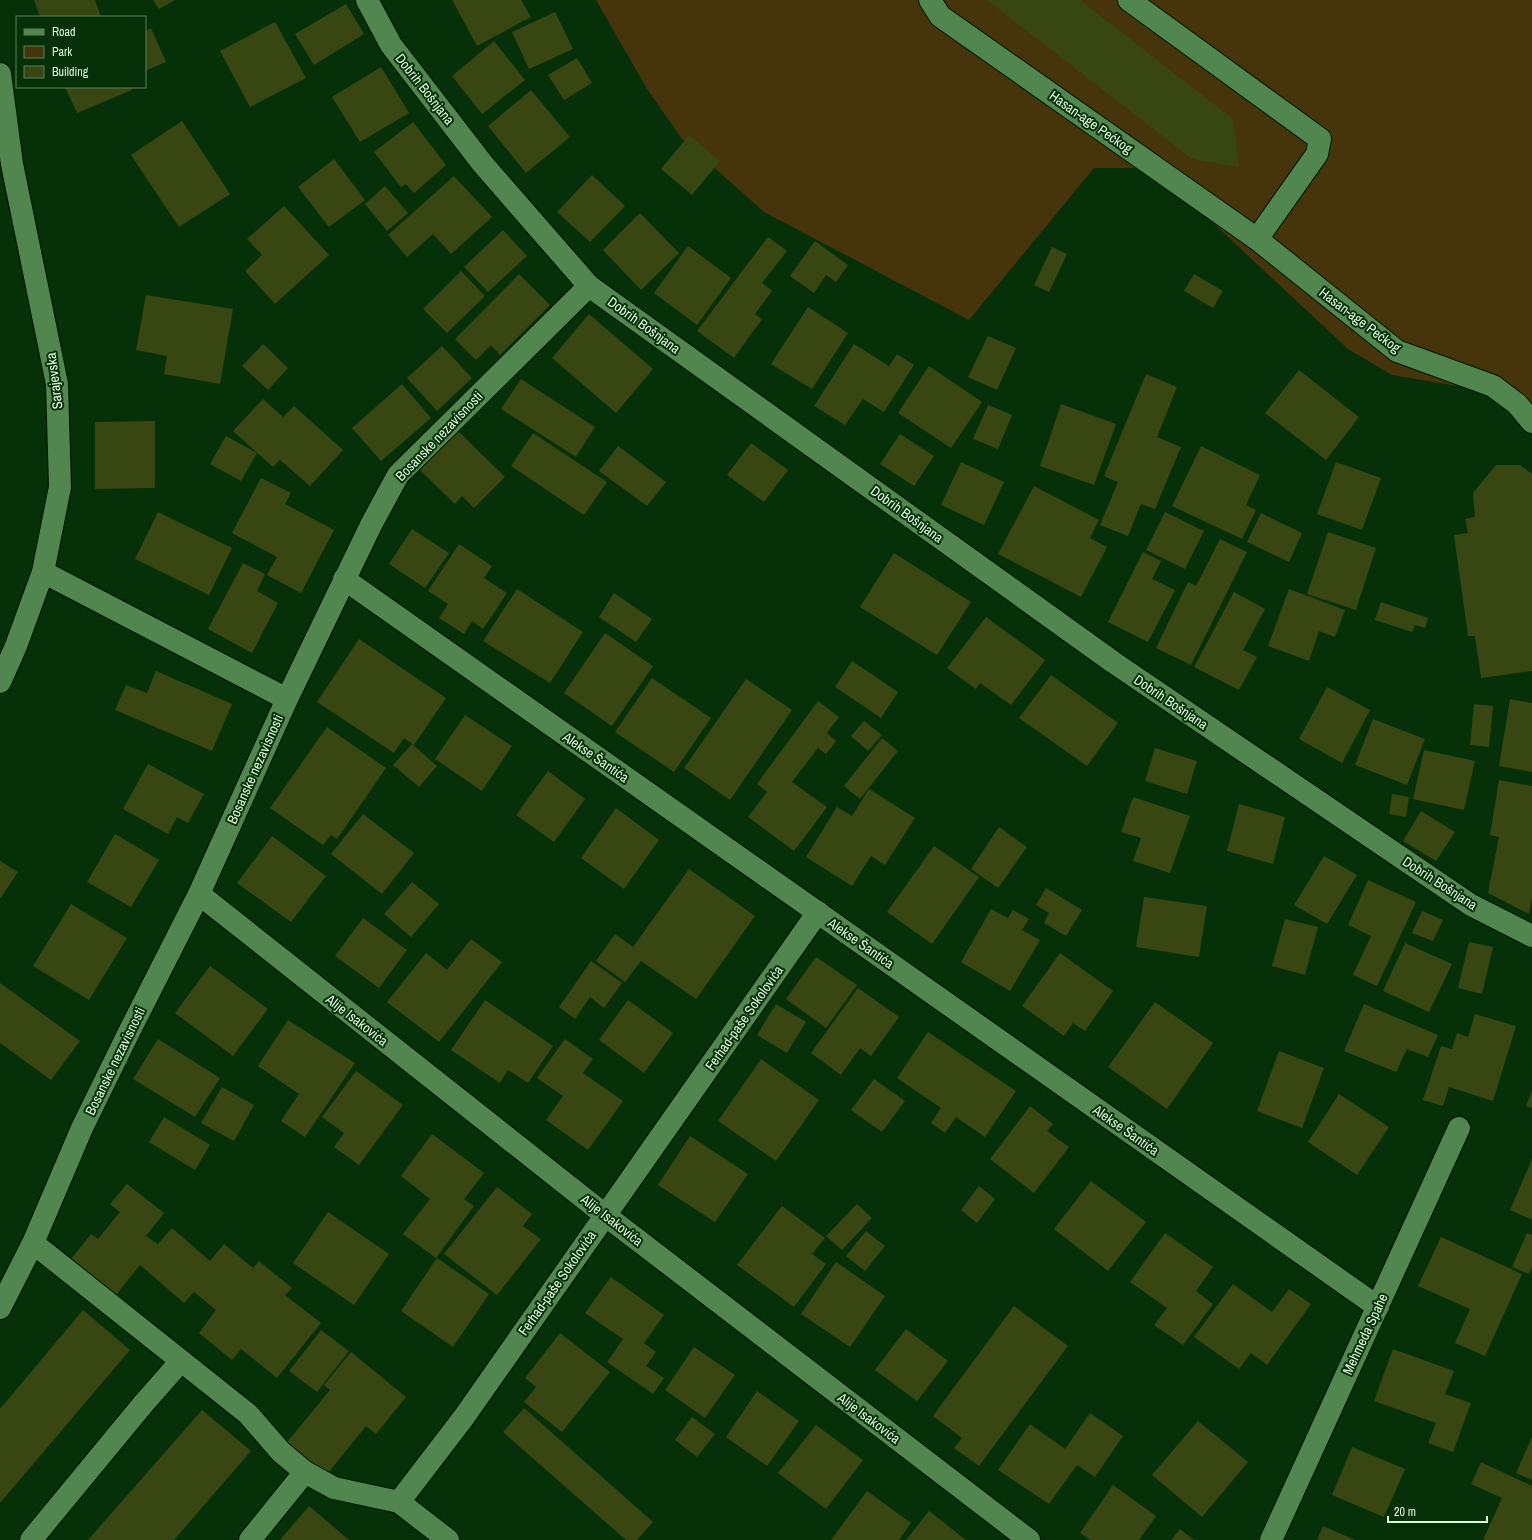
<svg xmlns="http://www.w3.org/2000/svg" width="1532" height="1540" viewBox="0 0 1532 1540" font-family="'Archivo Narrow',sans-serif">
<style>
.green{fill:#46340b}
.building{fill:#384711}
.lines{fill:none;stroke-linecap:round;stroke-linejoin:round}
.minor-casing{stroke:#001500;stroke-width:24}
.minor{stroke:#51864f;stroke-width:22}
.labels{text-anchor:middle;stroke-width:4;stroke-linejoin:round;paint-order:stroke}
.street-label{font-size:14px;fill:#ddf9db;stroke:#063008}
</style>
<rect width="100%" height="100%" fill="#063008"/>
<polygon class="green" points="596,0 1532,0 1532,413 1499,393 1392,375 1348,349 1154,168 1094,168 969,320 764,212 682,139 647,89"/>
<g class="building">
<polygon points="34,0 95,0 101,17 40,17"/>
<polygon points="153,0 175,0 159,9"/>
<polygon points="452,0 521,0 531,17 477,46"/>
<polygon points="987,0 1080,0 1233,119 1239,167 1192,159"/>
<polygon points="346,4 364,34 314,65 295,34"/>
<polygon points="555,12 573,49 529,69 512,32"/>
<polygon points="275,22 306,78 250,107 220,51"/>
<polygon points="151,28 166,62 145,71 145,31"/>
<polygon points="494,41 525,80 482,114 452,76"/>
<polygon points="577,58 592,83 564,100 548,75"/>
<polygon points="381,67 409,113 360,142 332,97"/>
<polygon points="65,87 130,87 132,90 77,113"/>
<polygon points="531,90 570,137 526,173 488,126"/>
<polygon points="182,121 230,194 179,227 131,155"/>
<polygon points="413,122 446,165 414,193 406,184 401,187 374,152"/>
<polygon points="689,135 720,161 692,195 661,169"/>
<polygon points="334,159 365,200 329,227 298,187"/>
<polygon points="592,175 625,206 590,242 557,212"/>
<polygon points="454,176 492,217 451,254 433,234 407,257 388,235"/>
<polygon points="385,186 408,213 387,231 365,204"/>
<polygon points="284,206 329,255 275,304 245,271 262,255 247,239"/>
<polygon points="640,213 679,253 641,290 603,250"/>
<polygon points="503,230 527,256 488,292 464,267"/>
<polygon points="768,237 787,251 762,283 772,291 755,314 762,319 734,358 697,331"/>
<polygon points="815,241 848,265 836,282 826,275 814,293 790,276"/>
<polygon points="688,246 731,278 697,325 654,293"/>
<polygon points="1052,247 1067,254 1049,292 1034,285"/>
<polygon points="461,271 485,296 447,333 423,309"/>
<polygon points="519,274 550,305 500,355 491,345 476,360 455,339"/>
<polygon points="1194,274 1223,291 1213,308 1184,291"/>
<polygon points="146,295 233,309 220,384 164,374 167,356 136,350"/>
<polygon points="808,307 848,333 812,389 771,364"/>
<polygon points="589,314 653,369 616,413 552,358"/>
<polygon points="988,336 1016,348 997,390 968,377"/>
<polygon points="263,344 288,368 268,390 242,366"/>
<polygon points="854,344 889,366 897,354 914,365 884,412 863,399 845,425 814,406"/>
<polygon points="442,346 472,378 437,411 407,378"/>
<polygon points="929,366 982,402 951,448 898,413"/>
<polygon points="1299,370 1359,417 1326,460 1265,413"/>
<polygon points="1146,374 1177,387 1157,437 1181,447 1155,509 1141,504 1128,536 1100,525 1118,482 1104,476"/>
<polygon points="521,379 595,427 576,457 501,409"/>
<polygon points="402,384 431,418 381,461 352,428"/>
<polygon points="263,399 283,417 294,406 343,450 310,486 280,460 273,467 233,431"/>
<polygon points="1061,404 1116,424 1094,485 1040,466"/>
<polygon points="988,405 1012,415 998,449 973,439"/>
<polygon points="155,421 155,488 95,489 95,422"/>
<polygon points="457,430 505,477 474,508 462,496 455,504 419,469"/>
<polygon points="533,433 607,482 584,515 511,466"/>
<polygon points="900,434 934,456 914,486 880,464"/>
<polygon points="226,436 257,453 241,481 210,464"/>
<polygon points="751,443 788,470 764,502 727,475"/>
<polygon points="618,446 666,482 647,506 599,471"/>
<polygon points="1201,446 1260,475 1246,505 1256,510 1242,539 1172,506"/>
<polygon points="961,462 1004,482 984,525 941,505"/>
<polygon points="1336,462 1381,478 1362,530 1317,514"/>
<polygon points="1496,465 1520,465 1532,474 1532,671 1481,678 1475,636 1468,636 1454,535 1468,533 1465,519 1475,517 1473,493"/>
<polygon points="261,478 291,493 285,504 334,530 301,593 267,575 277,557 232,533"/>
<polygon points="1034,486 1099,520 1090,538 1107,547 1081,597 998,554"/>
<polygon points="158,512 232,548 209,595 135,559"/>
<polygon points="1165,512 1204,531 1185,569 1146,550"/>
<polygon points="1261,513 1302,533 1289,562 1247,542"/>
<polygon points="412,529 449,553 425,588 389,564"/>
<polygon points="1328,532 1376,548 1356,610 1307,594"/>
<polygon points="1220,539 1247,552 1191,665 1156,648 1188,582 1196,586"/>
<polygon points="459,544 492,566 484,578 507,593 483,629 472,621 464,634 439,618 448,604 428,591"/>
<polygon points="1143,552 1161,561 1152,579 1175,590 1148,642 1108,622"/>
<polygon points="894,553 971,602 937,655 860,607"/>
<polygon points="243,563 265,574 257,591 278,603 252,653 208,629"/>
<polygon points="517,589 583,632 550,683 483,641"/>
<polygon points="1289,589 1345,610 1335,637 1319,631 1309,661 1268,646"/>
<polygon points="1234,592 1265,609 1243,650 1257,657 1239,690 1194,667"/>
<polygon points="614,593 652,619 636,642 599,617"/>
<polygon points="1381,602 1428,618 1425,628 1415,625 1412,632 1375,620"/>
<polygon points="986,617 1045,660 1011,705 980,683 976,689 947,668"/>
<polygon points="605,633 653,666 612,726 564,693"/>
<polygon points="359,639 446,698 414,745 404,738 394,753 317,702"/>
<polygon points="852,661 898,692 881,718 835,687"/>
<polygon points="156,671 232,704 212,751 115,710 126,685 147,693"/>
<polygon points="1051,675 1118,723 1087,766 1019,718"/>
<polygon points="652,678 711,718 674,772 615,732"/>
<polygon points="746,679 792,710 730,800 684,768"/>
<polygon points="1327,687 1370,710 1342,763 1299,739"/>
<polygon points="1510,699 1532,703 1532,772 1499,766"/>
<polygon points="818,701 839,717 827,733 836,741 826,754 818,748 792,782 827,807 794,851 748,817 767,792 757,784"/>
<polygon points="1474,704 1493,706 1489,747 1470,745"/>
<polygon points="465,715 512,746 482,791 435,759"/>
<polygon points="1373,719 1425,739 1407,785 1355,765"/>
<polygon points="864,721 882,735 868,751 851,736"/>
<polygon points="327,727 386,768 337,839 331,835 323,845 270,808"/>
<polygon points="882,738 898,751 860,799 844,786"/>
<polygon points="412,744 437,766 419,787 393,765"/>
<polygon points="1155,748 1197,761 1187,794 1145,781"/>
<polygon points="1424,750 1475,761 1464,810 1413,799"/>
<polygon points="148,764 204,794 188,823 177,817 168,834 123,809"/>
<polygon points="548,771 585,799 554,842 516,815"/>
<polygon points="1499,780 1532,786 1532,898 1529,914 1488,893 1499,837 1490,835"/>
<polygon points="869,789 915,818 885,865 871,856 852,886 806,857 837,807 852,816"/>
<polygon points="1392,794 1409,797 1406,817 1389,814"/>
<polygon points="1133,797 1190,816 1170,873 1133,861 1141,838 1121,832"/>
<polygon points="1239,804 1285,817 1273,864 1227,851"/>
<polygon points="616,808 659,840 624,889 581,858"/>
<polygon points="1421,811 1455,832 1436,861 1403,841"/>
<polygon points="363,814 414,853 382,894 331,854"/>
<polygon points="999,827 1027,847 998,888 971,869"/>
<polygon points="115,834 159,860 131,907 87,882"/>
<polygon points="272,836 326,876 291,922 237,883"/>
<polygon points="934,846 979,877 932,944 887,912"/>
<polygon points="1324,856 1357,875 1327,924 1294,905"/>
<polygon points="0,861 18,872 0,899"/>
<polygon points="689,869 755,916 696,999 641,961 625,982 596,961 615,934 633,947"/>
<polygon points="1368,880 1416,902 1377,986 1353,975 1371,936 1348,925"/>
<polygon points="412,882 439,904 411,937 384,914"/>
<polygon points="1046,888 1082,910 1066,936 1044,923 1049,913 1036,905"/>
<polygon points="1144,897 1207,906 1199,957 1136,947"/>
<polygon points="71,904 127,938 89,1000 33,966"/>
<polygon points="991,909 1008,918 1013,910 1029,919 1022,930 1040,940 1010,991 961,962"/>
<polygon points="1422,911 1443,920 1433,941 1412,933"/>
<polygon points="363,918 407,950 379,988 335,956"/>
<polygon points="1285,919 1318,927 1305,975 1272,966"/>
<polygon points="471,939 502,962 439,1042 387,1002 426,953 447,970"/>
<polygon points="1469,942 1493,947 1482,994 1458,988"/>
<polygon points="1405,943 1452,964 1429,1012 1383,991"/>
<polygon points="1060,953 1113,991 1085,1031 1073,1023 1064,1036 1022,1006"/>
<polygon points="816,957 857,985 826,1028 786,999"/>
<polygon points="591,961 622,983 604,1008 590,997 575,1019 559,1007"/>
<polygon points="210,966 268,1009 233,1056 175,1013"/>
<polygon points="0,983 80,1041 51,1080 0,1043"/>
<polygon points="858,988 899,1017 871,1056 860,1048 841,1075 811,1053"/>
<polygon points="485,1000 553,1046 528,1083 508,1070 500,1083 451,1050"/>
<polygon points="628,1000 673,1033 644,1073 599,1040"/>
<polygon points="1155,1002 1213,1043 1167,1109 1108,1067"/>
<polygon points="776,1004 806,1022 787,1053 757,1035"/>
<polygon points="1364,1004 1438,1035 1428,1057 1407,1049 1396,1072 1344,1051"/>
<polygon points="1475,1014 1516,1026 1493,1101 1449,1087 1443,1106 1423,1100 1441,1046 1452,1049 1457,1033 1468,1037"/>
<polygon points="288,1020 355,1063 305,1137 281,1121 299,1094 258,1066"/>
<polygon points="928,1032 1016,1091 985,1137 956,1117 945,1133 931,1123 941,1108 897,1078"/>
<polygon points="158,1039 220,1078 195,1117 133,1079"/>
<polygon points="565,1039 593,1059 583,1073 623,1101 588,1150 546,1120 563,1096 537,1078"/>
<polygon points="1279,1051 1324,1068 1302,1128 1257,1111"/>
<polygon points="761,1059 819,1100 776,1161 718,1121"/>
<polygon points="356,1071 403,1105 359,1165 334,1147 344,1133 322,1117"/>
<polygon points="874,1079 905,1101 882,1132 851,1110"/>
<polygon points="222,1087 254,1105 234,1141 201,1123"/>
<polygon points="1532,1091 1532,1108 1526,1106"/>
<polygon points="1339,1094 1389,1127 1357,1175 1308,1142"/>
<polygon points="1030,1106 1053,1124 1047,1131 1069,1147 1034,1193 990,1159"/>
<polygon points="164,1117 210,1145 195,1170 149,1142"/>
<polygon points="432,1134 484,1173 464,1199 474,1206 436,1258 403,1234 430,1199 401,1176"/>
<polygon points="690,1136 748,1174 715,1222 658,1185"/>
<polygon points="1532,1159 1532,1220 1510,1210"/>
<polygon points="1091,1181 1146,1222 1108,1271 1054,1229"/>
<polygon points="127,1184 164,1213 146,1236 158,1244 172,1228 210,1261 224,1244 253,1268 259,1261 292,1288 285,1295 321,1323 277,1378 241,1349 232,1360 199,1333 216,1310 194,1292 184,1303 140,1265 112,1300 67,1264 91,1234 98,1239 120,1212 110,1204"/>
<polygon points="979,1186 995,1199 977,1223 961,1210"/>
<polygon points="497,1187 532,1214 523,1226 541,1239 497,1295 444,1254"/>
<polygon points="857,1204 872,1218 842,1250 826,1236"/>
<polygon points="782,1206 825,1238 812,1254 826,1264 794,1307 737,1265"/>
<polygon points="328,1212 389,1254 354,1305 293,1263"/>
<polygon points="866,1231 885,1246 865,1271 846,1256"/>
<polygon points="1165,1233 1213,1267 1196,1291 1213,1304 1183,1345 1154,1325 1167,1308 1130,1282"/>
<polygon points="1527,1233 1532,1235 1532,1267 1529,1274 1512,1267"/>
<polygon points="1441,1237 1522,1274 1485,1356 1455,1343 1470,1309 1418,1286"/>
<polygon points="437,1258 489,1294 453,1347 401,1311"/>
<polygon points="836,1262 885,1296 850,1347 801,1314"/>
<polygon points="611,1277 664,1315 644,1343 656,1352 646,1366 664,1378 653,1394 607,1362 623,1339 585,1313"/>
<polygon points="1233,1284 1272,1312 1289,1289 1311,1304 1267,1365 1251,1353 1239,1369 1194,1337"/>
<polygon points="1014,1306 1068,1346 979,1466 954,1448 962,1438 933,1416"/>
<polygon points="83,1310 130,1350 0,1503 0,1409"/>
<polygon points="906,1329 948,1361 917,1401 875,1370"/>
<polygon points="321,1330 349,1351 317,1392 289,1371"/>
<polygon points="560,1333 610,1372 562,1432 524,1402 536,1387 525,1378"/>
<polygon points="694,1347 735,1375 705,1418 665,1390"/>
<polygon points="1393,1349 1454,1371 1445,1394 1471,1403 1453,1452 1428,1443 1436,1423 1374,1401"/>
<polygon points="351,1352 406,1397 376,1434 366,1426 324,1478 284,1446 330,1390 324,1385"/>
<polygon points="757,1391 799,1421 767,1466 726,1437"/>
<polygon points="524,1408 653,1522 637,1540 626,1540 503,1432"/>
<polygon points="202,1410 251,1451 174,1540 88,1540"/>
<polygon points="1090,1413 1123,1436 1095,1477 1077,1465 1049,1504 998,1470 1030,1424 1065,1449"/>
<polygon points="692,1417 715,1434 697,1457 675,1440"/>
<polygon points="1198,1421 1248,1462 1202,1517 1152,1475"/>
<polygon points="816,1425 863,1460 826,1509 778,1473"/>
<polygon points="1532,1437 1532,1480 1516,1473"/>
<polygon points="1352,1447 1405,1469 1384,1517 1332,1495"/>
<polygon points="1481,1462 1532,1486 1532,1540 1483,1540 1502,1498 1471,1484"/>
<polygon points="1113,1485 1156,1516 1139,1540 1090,1540 1080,1533"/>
<polygon points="867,1491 911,1523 899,1540 831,1540"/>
<polygon points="309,1506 349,1540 280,1540"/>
<polygon points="929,1511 966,1540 906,1540"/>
<polygon points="1323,1526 1355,1540 1317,1540"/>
<polygon points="1180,1529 1194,1540 1171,1540"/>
</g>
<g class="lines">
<g class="minor-casing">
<g id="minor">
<polyline points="367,0 391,45 482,163 589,286 1113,662 1471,905 1532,936"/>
<polyline points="930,0 940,16 1257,239 1397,351 1493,386 1517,404 1532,422"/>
<polyline points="1129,0 1320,139 1317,154 1257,239"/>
<polyline points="0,74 12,164 57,384 60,487 43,572 16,646 0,682"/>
<polyline points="43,572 287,699"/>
<polyline points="344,579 1378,1307"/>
<polyline points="199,894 605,1215 1029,1540"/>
<polyline points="33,1243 248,1414 281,1452 305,1472 334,1488 399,1502"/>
<polyline points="0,1308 33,1243 82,1128 129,1032 199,894 287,699 371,525 398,475 589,286"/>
<polyline points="31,1540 144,1403 181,1361"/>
<polyline points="250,1540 305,1472"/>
<polyline points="448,1540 399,1502 464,1417 818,912"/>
<polyline points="1271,1540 1459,1128"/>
</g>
</g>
<use href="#minor" class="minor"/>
</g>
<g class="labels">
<g class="street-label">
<text transform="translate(425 89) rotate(52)" y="5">Dobrih Bošnjana</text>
<text transform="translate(1091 122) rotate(35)" y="5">Hasan-age Pećkog</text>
<text transform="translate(1360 320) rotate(37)" y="5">Hasan-age Pećkog</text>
<text transform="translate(644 325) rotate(36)" y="5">Dobrih Bošnjana</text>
<text transform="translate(54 381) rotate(-97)" y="5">Sarajevska</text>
<text transform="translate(439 436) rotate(-46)" y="5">Bosanske nezavisnosti</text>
<text transform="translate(907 514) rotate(36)" y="5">Dobrih Bošnjana</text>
<text transform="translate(1171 702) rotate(34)" y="5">Dobrih Bošnjana</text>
<text transform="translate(596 757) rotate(35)" y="5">Alekse Šantića</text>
<text transform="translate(255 769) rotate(-66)" y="5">Bosanske nezavisnosti</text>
<text transform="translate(1440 883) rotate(33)" y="5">Dobrih Bošnjana</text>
<text transform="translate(861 943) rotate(35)" y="5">Alekse Šantića</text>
<text transform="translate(744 1018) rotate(-55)" y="5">Ferhad-paše Sokolovića</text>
<text transform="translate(357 1020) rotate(38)" y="5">Alije Isakovića</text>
<text transform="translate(115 1061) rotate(-64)" y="5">Bosanske nezavisnosti</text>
<text transform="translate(1126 1130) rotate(35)" y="5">Alekse Šantića</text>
<text transform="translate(612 1220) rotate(38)" y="5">Alije Isakovića</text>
<text transform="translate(557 1283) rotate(-55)" y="5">Ferhad-paše Sokolovića</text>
<text transform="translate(1365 1334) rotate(-65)" y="5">Mehmeda Spahe</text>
<text transform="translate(869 1418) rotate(37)" y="5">Alije Isakovića</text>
</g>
</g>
<rect x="16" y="16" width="130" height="72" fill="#063008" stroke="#5c805c"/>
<rect x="24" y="29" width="20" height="6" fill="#51864f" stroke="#5c805c"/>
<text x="52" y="36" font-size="12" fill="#ddf9db">Road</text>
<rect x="24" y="46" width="20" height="12" fill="#46340b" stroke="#5c805c"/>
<text x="52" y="56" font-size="12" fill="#ddf9db">Park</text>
<rect x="24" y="66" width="20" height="12" fill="#384711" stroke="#5c805c"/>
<text x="52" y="76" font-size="12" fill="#ddf9db">Building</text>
<path d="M1388 1516v6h99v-6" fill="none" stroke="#ddf9db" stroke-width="2"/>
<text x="1394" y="1516" font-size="12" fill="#ddf9db" stroke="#063008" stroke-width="3" paint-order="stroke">20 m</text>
</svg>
